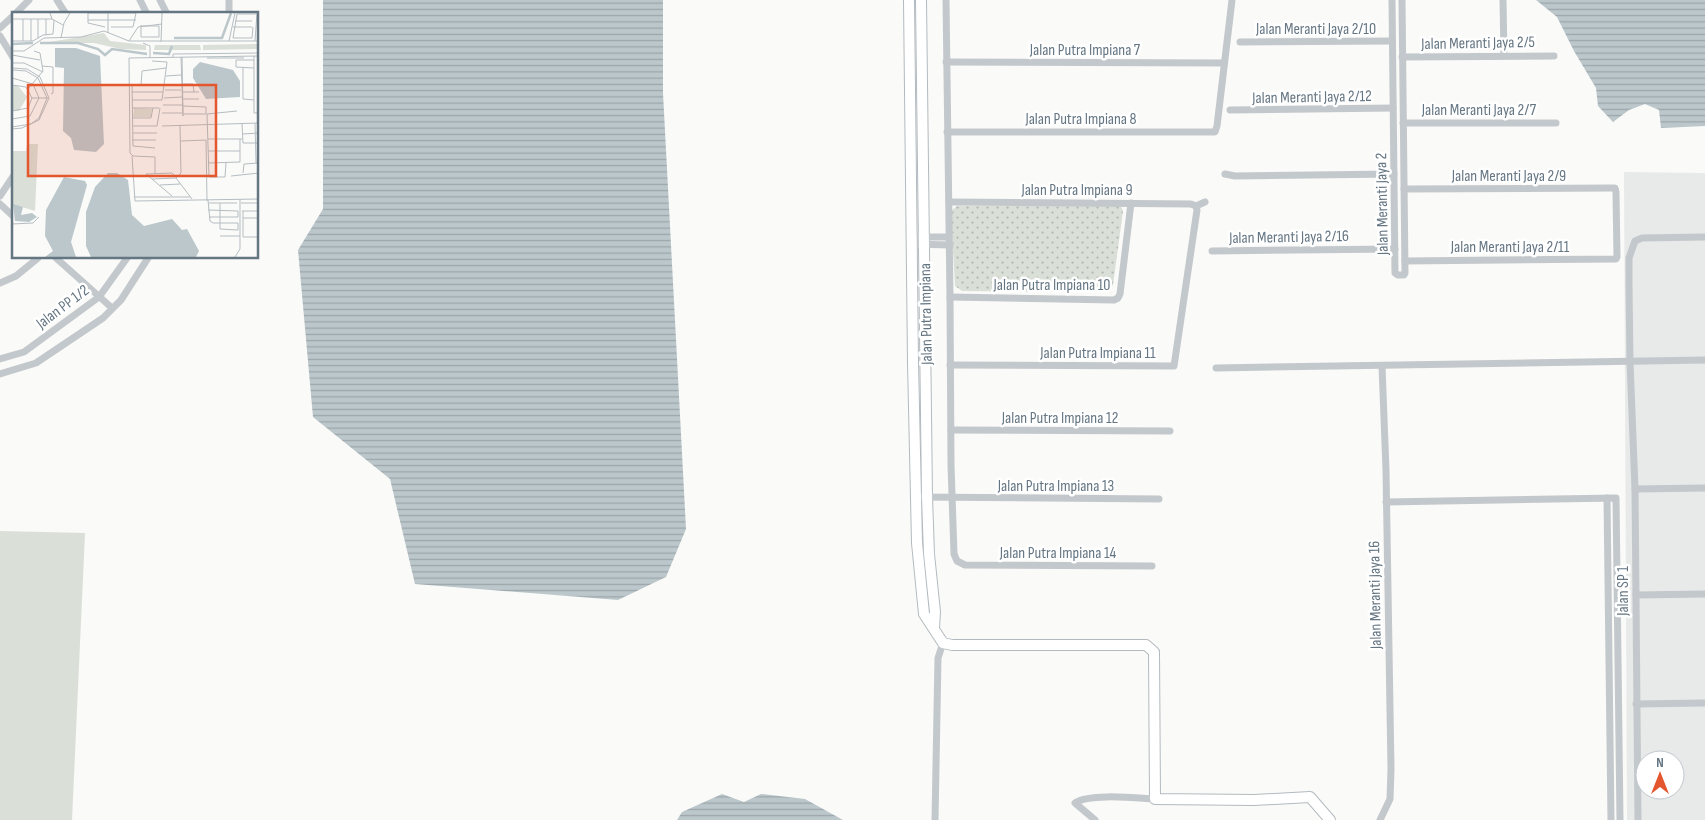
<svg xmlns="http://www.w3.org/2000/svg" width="1705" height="820" viewBox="0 0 1705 820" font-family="'Sofia Sans Condensed',sans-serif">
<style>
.built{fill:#e8e9e9;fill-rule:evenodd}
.grass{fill:#dadfd7}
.park{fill:url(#park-dots)}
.water{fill:url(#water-rules)}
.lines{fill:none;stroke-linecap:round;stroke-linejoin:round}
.secondary-casing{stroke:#b3babf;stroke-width:12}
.street{stroke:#c3c8cc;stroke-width:7}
.secondary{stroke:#fff;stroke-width:10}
.labels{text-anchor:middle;stroke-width:5;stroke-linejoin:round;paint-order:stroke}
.street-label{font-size:16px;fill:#657683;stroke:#fff}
.inset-river{fill:none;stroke:#bbc7cb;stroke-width:2.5}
.inset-road{fill:none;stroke:#b5bdc2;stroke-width:1}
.view{fill:#e4572e;fill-opacity:0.15;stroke:#e4572e;stroke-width:2.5}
.inset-edge{fill:none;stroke:#657683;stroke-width:2.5}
</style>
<defs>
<pattern id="park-dots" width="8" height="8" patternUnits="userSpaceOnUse" patternTransform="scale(1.25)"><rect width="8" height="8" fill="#dadfd7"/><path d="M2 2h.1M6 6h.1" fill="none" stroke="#b4b9b4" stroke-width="1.8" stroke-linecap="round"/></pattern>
<pattern id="water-rules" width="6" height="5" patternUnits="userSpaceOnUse" patternTransform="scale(1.25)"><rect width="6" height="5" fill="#bbc7cb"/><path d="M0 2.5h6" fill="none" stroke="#9ca6aa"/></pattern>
</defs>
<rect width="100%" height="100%" fill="#fafaf8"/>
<path class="built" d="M 1624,172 L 1705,173 L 1705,820 L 1627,820 ZM 1645,760 L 1675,760 L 1675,790 L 1645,790 Z"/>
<polygon class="grass" points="0,531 85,533 72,820 0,820"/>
<polygon class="park" points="957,206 1121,206 1123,211 1113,285 1106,292 962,291 955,286 951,211"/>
<g class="water">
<polygon points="323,0 663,0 663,93 686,529 666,577 618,600 415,584 390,479 313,417 298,250 323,209"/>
<polygon points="1536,0 1705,0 1705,126 1661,128 1659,110 1645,104 1629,110 1613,122 1598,106 1596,88 1574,51 1557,17"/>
<polygon points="722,794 744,802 761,794 805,799 843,820 677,820 682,812"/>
</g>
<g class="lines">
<g class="secondary-casing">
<g id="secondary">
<polyline points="909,0 913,362 917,543 924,614 943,643 952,645 1146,645 1154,652 1155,799 1254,800 1310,797 1330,820"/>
<polyline points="921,0 927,497 929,554 935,612 934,628"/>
</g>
</g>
<g class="street">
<polyline points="57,0 66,14"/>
<polyline points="140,0 147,14"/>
<polyline points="160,0 167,14"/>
<polyline points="946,0 950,297 951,465 954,554 957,561 965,565 1152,566"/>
<polyline points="1392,0 1395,273 1398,275 1404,275 1405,273 1402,0"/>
<polyline points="1503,0 1504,56"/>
<polyline points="15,14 29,0"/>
<polyline points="229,14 229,0"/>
<polyline points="0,28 14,15"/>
<polyline points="0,36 14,59"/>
<polyline points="1240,42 1392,41"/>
<polyline points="1402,57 1554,56"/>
<polyline points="946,62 1224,63"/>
<polyline points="1230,110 1393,108"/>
<polyline points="1403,123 1556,123"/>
<polyline points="947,132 1215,132 1217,126 1232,0"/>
<polyline points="1225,174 1235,176 1394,174"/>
<polyline points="1404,189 1612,188 1615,188 1616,192 1617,257 1616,259 1405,261"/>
<polyline points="0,196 14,175"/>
<polyline points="949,202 1191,204 1196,206 1205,202"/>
<polyline points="0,204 14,217"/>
<polyline points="912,237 949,237"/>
<polyline points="912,244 950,245"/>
<polyline points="1212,251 1395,249"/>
<polyline points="56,258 112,308"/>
<polyline points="0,283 16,276 38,258"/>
<polyline points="950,297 1114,300 1118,298 1120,294 1131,203"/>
<polyline points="0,359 24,352 99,297 127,258"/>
<polyline points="950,365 1174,366 1197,210 1196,206"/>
<polyline points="1216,368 1705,360"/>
<polyline points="0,374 36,363 103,318 121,300 148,258"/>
<polyline points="951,430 1170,431"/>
<polyline points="1635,489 1705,488"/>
<polyline points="916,497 1159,499"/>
<polyline points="1607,498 1611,820"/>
<polyline points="1386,502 1616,498 1620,820"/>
<polyline points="1636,595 1705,594"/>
<polyline points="1636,704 1705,703"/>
<polyline points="935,820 938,658 943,643"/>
<path d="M 1095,820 L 1075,803 C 1088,793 1137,798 1155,799"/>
<polyline points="1380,820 1390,799 1391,769 1386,470 1382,366"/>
<polyline points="1638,820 1635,489 1630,362 1629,286 1629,258 1635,241 1642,238 1705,237"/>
</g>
<use href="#secondary" class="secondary"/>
</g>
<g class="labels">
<g class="street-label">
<text x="1316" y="34">Jalan Meranti Jaya 2/10</text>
<text transform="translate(1478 42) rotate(-1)" y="6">Jalan Meranti Jaya 2/5</text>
<text x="1085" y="55">Jalan Putra Impiana 7</text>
<text transform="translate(1312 96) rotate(-1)" y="6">Jalan Meranti Jaya 2/12</text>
<text x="1479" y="115">Jalan Meranti Jaya 2/7</text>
<text x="1081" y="124">Jalan Putra Impiana 8</text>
<text x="1509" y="181">Jalan Meranti Jaya 2/9</text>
<text x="1077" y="195">Jalan Putra Impiana 9</text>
<text transform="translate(1381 204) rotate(-91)" y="6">Jalan Meranti Jaya 2</text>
<text transform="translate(1289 236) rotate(-1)" y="6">Jalan Meranti Jaya 2/16</text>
<text x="1510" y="252">Jalan Meranti Jaya 2/11</text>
<text x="1052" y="290">Jalan Putra Impiana 10</text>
<text transform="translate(62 306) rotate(-37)" y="6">Jalan PP 1/2</text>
<text transform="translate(925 314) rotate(-91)" y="6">Jalan Putra Impiana</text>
<text x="1098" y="358">Jalan Putra Impiana 11</text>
<text x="1060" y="423">Jalan Putra Impiana 12</text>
<text x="1056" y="491">Jalan Putra Impiana 13</text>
<text x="1058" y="558">Jalan Putra Impiana 14</text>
<text transform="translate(1622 591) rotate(-90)" y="6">Jalan SP 1</text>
<text transform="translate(1374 595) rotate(-91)" y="6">Jalan Meranti Jaya 16</text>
</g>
</g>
<g transform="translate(12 12)">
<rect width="246" height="246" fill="#fafaf8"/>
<path d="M 92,21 L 98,29 L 134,33 L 134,38 L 109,37 L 82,31 L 31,31 ZM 246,32 L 246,37 L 191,38 L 191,33 ZM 143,33 L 188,33 L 189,38 L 142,38 ZM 15,132 L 26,132 L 23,199 L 0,192 L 0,139 L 14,139 Z" fill="#dadfd7"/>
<path d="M 0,74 L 6,74 L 15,85 L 7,99 L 0,99 ZM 122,96 L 140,97 L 139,105 L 121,105 Z" fill="#dadfd7"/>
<path d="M 43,36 L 64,36 L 88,44 L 92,132 L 84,140 L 62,138 L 59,126 L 51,119 L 52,56 L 43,55 ZM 188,50 L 221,58 L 228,69 L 228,85 L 194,87 L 181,66 L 181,57 ZM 96,161 L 105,161 L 116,168 L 120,203 L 132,214 L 160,207 L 170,218 L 175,217 L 187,239 L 184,245 L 79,245 L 74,234 L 74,200 L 83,175 ZM 52,165 L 73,169 L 75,173 L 59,230 L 64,245 L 33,245 L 41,239 L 33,224 L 34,198 ZM 1,192 L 11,195 L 9,203 L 20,201 L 25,205 L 17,210 L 3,209 Z" fill="#bbc7cb"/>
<path class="inset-river" d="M 162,26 L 210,26 L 219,1M 28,31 L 66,31 L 86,37 L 93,43 L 100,37 L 135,42M 0,32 L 21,31M 141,41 L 157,42 L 160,34"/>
<path class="inset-road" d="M 38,1 L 40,7 L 51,13M 0,7 L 40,7M 19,7 L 19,29M 34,7 L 34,23M 76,8 L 124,8M 223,9 L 240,9M 129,14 L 147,14 L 147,25 L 129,25 L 129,13M 93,15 L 76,11 L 76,1 L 124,1 L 121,15 L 99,15M 221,15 L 240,15M 241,15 L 240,26 L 221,26 L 225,2 L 244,2M 96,21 L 96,1M 26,26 L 26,7M 49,26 L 52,11 L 58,1M 0,29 L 21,29M 11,29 L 11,7M 21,29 L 31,23 L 41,22 L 42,8M 117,29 L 126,15 L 150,12M 217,29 L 223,1M 243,29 L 245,1M 149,30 L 150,1M 131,31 L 138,34 L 138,46M 0,39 L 12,39 L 32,26 L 69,25 L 92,19 L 117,29 L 247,29M 0,43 L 28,48M 242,44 L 242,101 L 247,101M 161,45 L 161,42 L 247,41M 169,45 L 171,104 L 170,45M 195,46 L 232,46M 242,48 L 224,48 L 224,55 L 242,56M 0,51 L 12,51 L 31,60M 30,54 L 41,55 L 41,81 L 39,82M 0,56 L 15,57 L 28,65 L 37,86 L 27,108 L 10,116 L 0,117M 231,56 L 231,87 L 242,88M 154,64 L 169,63M 0,66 L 21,72 L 27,86 L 18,104 L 0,107M 170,72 L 181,72 L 182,80M 0,73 L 14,75 L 20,86 L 16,96 L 0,99M 120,73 L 121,134 L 143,136M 121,73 L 152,73M 129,73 L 130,59 L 154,56M 16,77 L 31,59 L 28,41 L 22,39M 153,78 L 169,78M 120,80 L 151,80M 171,80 L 187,80M 20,86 L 36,86M 152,86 L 170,85M 171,87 L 187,87M 120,88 L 150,88 L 155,50 L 140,49M 151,93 L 170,93M 171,94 L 194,95 L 194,102 L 172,102M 121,96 L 147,96M 150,101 L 170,101M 121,106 L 139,106 L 141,96M 243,111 L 244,151M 230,112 L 231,131 L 247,131M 121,114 L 145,114 L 148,96M 150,114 L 247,111M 0,115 L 19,112 L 27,106 L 35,86 L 26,66 L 14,59 L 1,58M 121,121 L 145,121M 231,122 L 247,121M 196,127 L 230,127M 120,128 L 144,128M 169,129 L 194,128 L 195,189M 196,139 L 228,139M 120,144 L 123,189 L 247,187M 196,151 L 228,150 L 228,127M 214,151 L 213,165 L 197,165 L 195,102 L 225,99M 143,161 L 143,145 L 121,144 L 118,141 L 117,46 L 247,44M 231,161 L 232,152 L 247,151M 134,162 L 160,161 L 165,166M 134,162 L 160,184M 219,164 L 247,161M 164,166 L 180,187M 164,166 L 169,161 L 168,114M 140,167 L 164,166M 148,173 L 168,172M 122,185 L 178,185M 196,188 L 198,209 L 201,211 L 226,211 L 226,218 L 208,217 L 208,191M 197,191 L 225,191M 229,191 L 247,191M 196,198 L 226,199 L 226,205 L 197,205M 230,199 L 247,199M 231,199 L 231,225 L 247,225M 231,206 L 247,206M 0,212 L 21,211 L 27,205M 208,224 L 228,224M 223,245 L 228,237 L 228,187"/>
<path class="view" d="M 16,73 L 204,73 L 204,164 L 16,164 Z"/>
<rect width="246" height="246" class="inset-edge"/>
</g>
<g transform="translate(1660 775)"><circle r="24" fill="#ffffff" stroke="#c1c8cd"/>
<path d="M0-4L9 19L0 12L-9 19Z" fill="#e4572e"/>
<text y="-8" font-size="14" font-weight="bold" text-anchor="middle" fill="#657683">N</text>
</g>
</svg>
